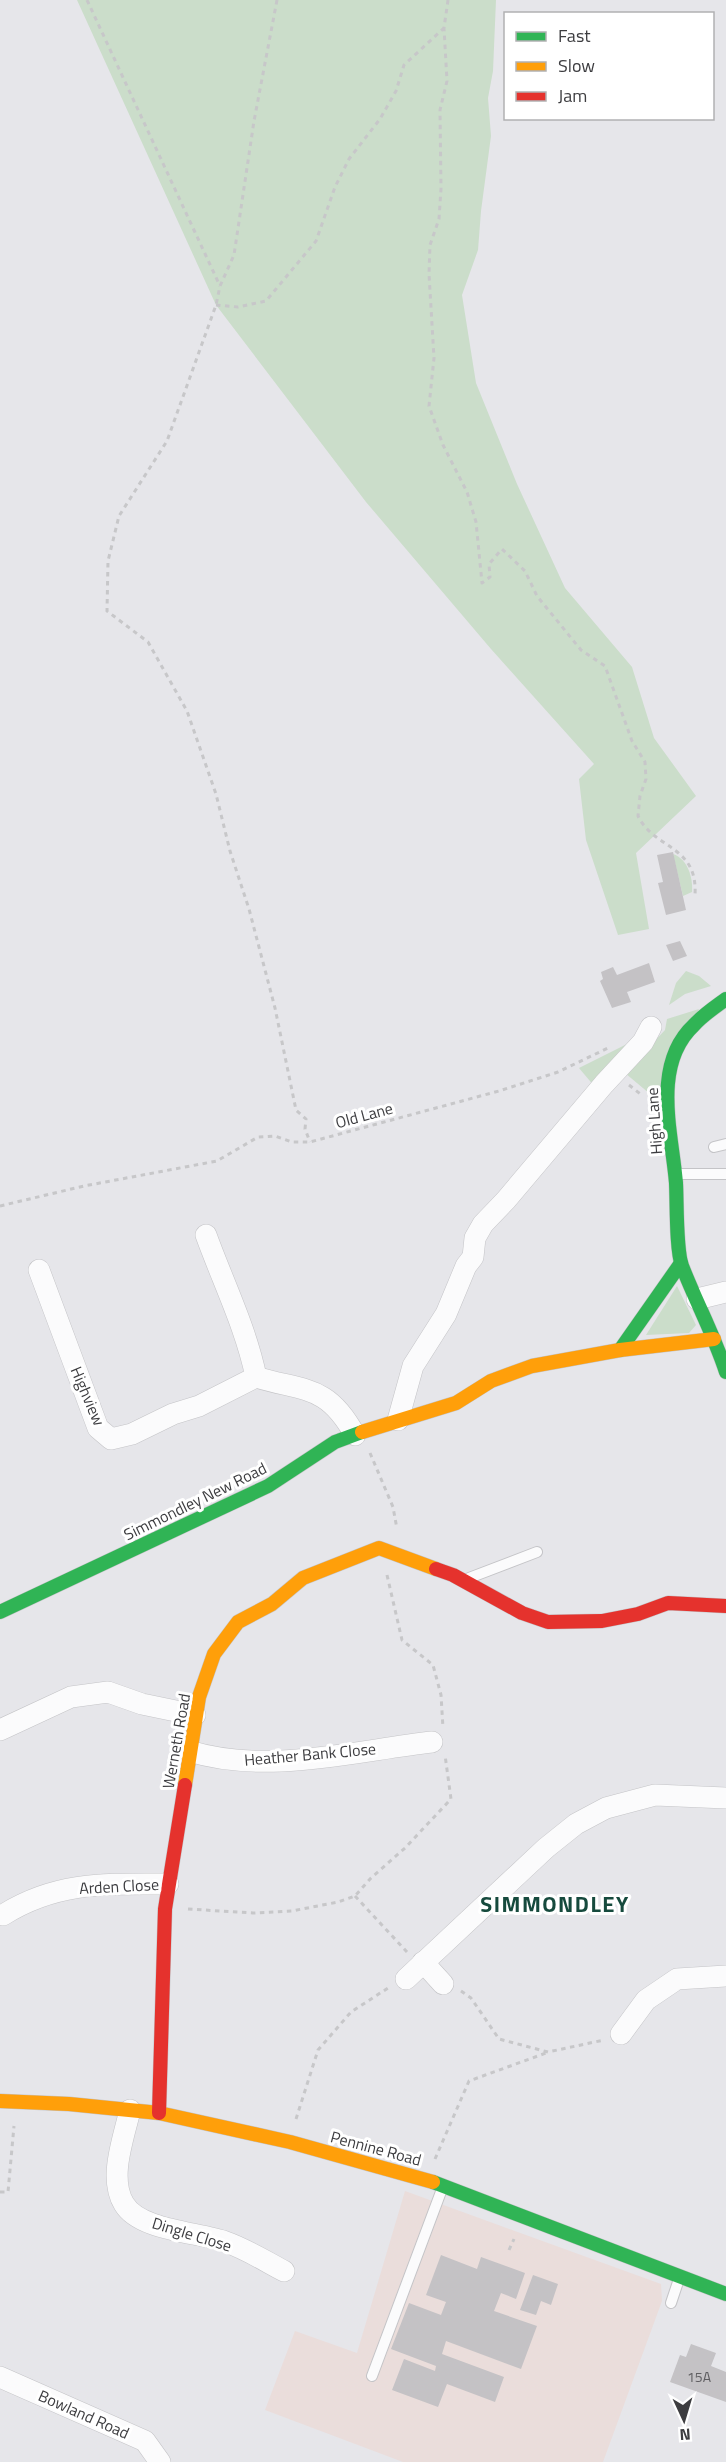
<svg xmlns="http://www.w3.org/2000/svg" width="726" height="2462" viewBox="0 0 726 2462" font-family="'Titillium Web',sans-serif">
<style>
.education{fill:#eadddb}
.green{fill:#cbddca}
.building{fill:#c4c2c5}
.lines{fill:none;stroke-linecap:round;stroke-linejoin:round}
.lane-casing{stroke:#c4c4c7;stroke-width:12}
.street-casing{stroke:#c4c4c7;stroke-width:22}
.fast-casing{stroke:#c4c4c7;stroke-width:15}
.slow-casing{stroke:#c4c4c7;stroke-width:15}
.jam-casing{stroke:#c4c4c7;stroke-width:15}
.path{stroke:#c7c7c9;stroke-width:3;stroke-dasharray:4.5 4.5;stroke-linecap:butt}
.lane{stroke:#fbfbfc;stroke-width:10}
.street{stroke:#fbfbfc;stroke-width:21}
.fast{stroke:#30b455;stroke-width:14}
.slow{stroke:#ff9f0a;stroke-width:14}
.jam{stroke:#e5322d;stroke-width:14}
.labels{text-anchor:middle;stroke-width:6;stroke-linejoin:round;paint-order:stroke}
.number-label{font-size:14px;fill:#5f5e61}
.street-label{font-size:16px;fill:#3d3d40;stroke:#fff}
.district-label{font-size:22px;font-weight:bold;letter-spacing:1.5px;fill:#164a3d;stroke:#fff}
</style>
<rect width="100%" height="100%" fill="#e6e6ea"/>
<polygon class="education" points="405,2191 661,2284 662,2301 603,2462 403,2462 265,2410 295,2331 357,2353"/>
<g class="green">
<polygon points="77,0 496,0 493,71 488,98 491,136 481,211 478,250 462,295 476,383 517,484 565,588 632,667 654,738 696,796 636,853 649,929 618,935 586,840 579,779 594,764 491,649 366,502 216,305"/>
<path d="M 673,854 C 688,859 693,878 692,892 L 683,896 Z"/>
<polygon points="686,971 699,976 711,986 685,994 669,1005 676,983"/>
<polygon points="699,1009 662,1104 625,1073 665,1030 667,1019"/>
<polygon points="637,1039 595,1087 579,1068"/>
<polygon points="677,1286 696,1325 689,1333 646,1335"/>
</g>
<g class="building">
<polygon points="673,852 686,910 666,915 658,883 663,882 657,855"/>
<polygon points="680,941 687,956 673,961 666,945"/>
<polygon points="649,963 655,982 627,992 631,1002 612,1008 600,981 603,979 601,972 613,967 617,975"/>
<polygon points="441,2255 477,2269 481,2257 525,2273 516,2299 501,2293 494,2311 537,2326 521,2369 446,2341 442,2354 504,2377 495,2402 447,2384 438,2407 392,2390 404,2359 435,2371 436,2366 391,2349 409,2303 441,2315 446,2302 426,2295"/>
<polygon points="533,2275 558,2284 551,2305 541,2301 536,2315 520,2310"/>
<polygon points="691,2344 716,2353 711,2366 726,2372 726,2402 670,2382 680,2355 686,2357"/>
</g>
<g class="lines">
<g class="lane-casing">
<g id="lane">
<polyline points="714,1147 726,1144"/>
<polyline points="678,1174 726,1174"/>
<polyline points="469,1578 537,1552"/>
<polyline points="671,2303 679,2279"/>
<polyline points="372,2376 442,2189"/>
</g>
</g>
<g class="street-casing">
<g id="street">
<path d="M 206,1235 C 223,1282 246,1328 256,1377"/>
<path d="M 39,1270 L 98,1428 L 111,1439 L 132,1434 L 173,1414 L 199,1406 L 256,1377 C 305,1392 327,1384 355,1435"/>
<polyline points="697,1299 726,1292"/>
<polyline points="398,1420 413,1366 446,1314 466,1266 473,1257 475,1238 483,1224 506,1200 604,1084 643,1042 651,1027"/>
<polyline points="0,1730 71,1697 108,1692 142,1704 195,1715"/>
<path d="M 189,1751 C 267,1775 353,1751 432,1742"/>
<path d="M 3,1915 C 57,1881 107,1884 168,1884"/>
<polyline points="423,1962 443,1984"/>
<polyline points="406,1979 546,1848 576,1824 606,1808 655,1795 726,1798"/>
<polyline points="621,2034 646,2000 677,1979 726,1976"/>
<path d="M 130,2110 C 124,2137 108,2178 124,2204 C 140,2231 199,2232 226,2242 C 246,2249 265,2261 284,2271"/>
<polyline points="0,2377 145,2441 160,2462"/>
</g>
</g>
<g class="fast-casing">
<g id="fast">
<path d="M 726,999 C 715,1007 703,1015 694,1025 C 651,1065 672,1133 676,1183 C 677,1203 676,1250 682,1266 C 696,1302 714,1335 726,1372"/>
<polyline points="620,1350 681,1263"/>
<polyline points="0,1612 268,1486 335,1442 362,1432"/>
<polyline points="433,2182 726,2294"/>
</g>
</g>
<g class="slow-casing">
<g id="slow">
<polyline points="362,1432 456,1403 491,1381 532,1366 620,1350 714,1339"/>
<polyline points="185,1785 199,1697 214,1654 238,1622 272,1604 303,1578 379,1548 436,1569"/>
<polyline points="0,2101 69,2104 159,2113 290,2142 433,2182"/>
</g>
</g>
<g class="jam-casing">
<g id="jam">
<polyline points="436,1569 453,1575 522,1613 548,1622 602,1621 638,1614 668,1603 726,1606"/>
<polyline points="159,2113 165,1909 185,1785"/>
</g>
</g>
<g class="path">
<polyline points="87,0 220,286"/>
<polyline points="277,0 254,121 234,255 220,286 216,305 167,441 119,516 108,561 107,611 148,642 187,711 216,794 230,851 249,909 275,1008 296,1110 306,1119 305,1129 310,1142"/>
<path d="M 448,0 L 444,28 L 447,81 L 440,110 L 441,189 L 439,219 L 430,245 L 429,274 L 434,358 L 429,406 L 443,445 L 467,492 L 476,522 L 482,583 L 490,577 L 489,564 L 502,549 L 525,571 L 537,596 L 581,650 L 605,666 L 632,741 L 645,762 L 646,779 L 640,796 L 638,816 C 655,850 698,845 695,895"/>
<polyline points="216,305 238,307 266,301 316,241 335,187 349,159 380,119 396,91 404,65 444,28"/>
<polyline points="629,1085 643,1096"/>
<polyline points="0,1206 84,1186 217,1161 258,1137 275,1136 292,1142 310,1142 499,1091 558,1072 610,1047"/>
<polyline points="370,1453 393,1507 397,1529"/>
<polyline points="387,1575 402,1640 433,1665 441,1695 443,1728"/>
<polyline points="355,1896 407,1952"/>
<polyline points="188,1909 253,1913 292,1911 338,1902 355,1896 371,1878 405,1848 451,1799 445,1755"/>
<polyline points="461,1991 471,1998 499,2039 548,2052 604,2040"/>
<polyline points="296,2119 318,2050 351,2012 388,1988"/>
<polyline points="435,2159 469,2081 546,2053"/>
<polyline points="0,2192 8,2192 14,2126"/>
<polyline points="509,2250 514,2239"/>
</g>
<use href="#lane" class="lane"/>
<use href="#street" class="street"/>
<use href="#fast" class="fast"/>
<use href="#slow" class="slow"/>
<use href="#jam" class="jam"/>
</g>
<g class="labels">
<g class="number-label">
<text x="699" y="2382">15A</text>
</g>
<g class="street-label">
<text transform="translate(364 1115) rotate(-15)" y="6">Old Lane</text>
<text transform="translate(654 1121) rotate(-94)" y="6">High Lane</text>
<text transform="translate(88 1396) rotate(67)" y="6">Highview</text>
<text transform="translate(195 1501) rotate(-26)" y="6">Simmondley New Road</text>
<text transform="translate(176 1741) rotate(-80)" y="6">Werneth Road</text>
<text transform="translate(310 1754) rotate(-5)" y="6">Heather Bank Close</text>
<text transform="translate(119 1886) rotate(-3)" y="6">Arden Close</text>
<text transform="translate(376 2148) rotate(15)" y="6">Pennine Road</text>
<text transform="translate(192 2234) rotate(17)" y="6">Dingle Close</text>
<text transform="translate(84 2414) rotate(24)" y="6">Bowland Road</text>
</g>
<g class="district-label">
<text x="555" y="1912">SIMMONDLEY</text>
</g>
</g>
<rect x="504" y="12" width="210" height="108" fill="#ffffff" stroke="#b1b1b3" stroke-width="1.5"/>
<rect x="516" y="32" width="30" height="9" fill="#30b455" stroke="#b1b1b3" stroke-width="1.5"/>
<text x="558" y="42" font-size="18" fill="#3d3d40">Fast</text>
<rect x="516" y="62" width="30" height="9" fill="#ff9f0a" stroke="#b1b1b3" stroke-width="1.5"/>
<text x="558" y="72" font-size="18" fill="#3d3d40">Slow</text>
<rect x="516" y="92" width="30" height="9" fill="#e5322d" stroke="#b1b1b3" stroke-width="1.5"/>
<text x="558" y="102" font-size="18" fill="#3d3d40">Jam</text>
<g transform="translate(684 2420) rotate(176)" stroke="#ffffff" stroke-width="4.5" paint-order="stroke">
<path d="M0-4.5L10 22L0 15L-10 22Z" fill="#3d3d40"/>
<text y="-9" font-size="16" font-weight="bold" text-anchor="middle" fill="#3d3d40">N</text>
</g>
</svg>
